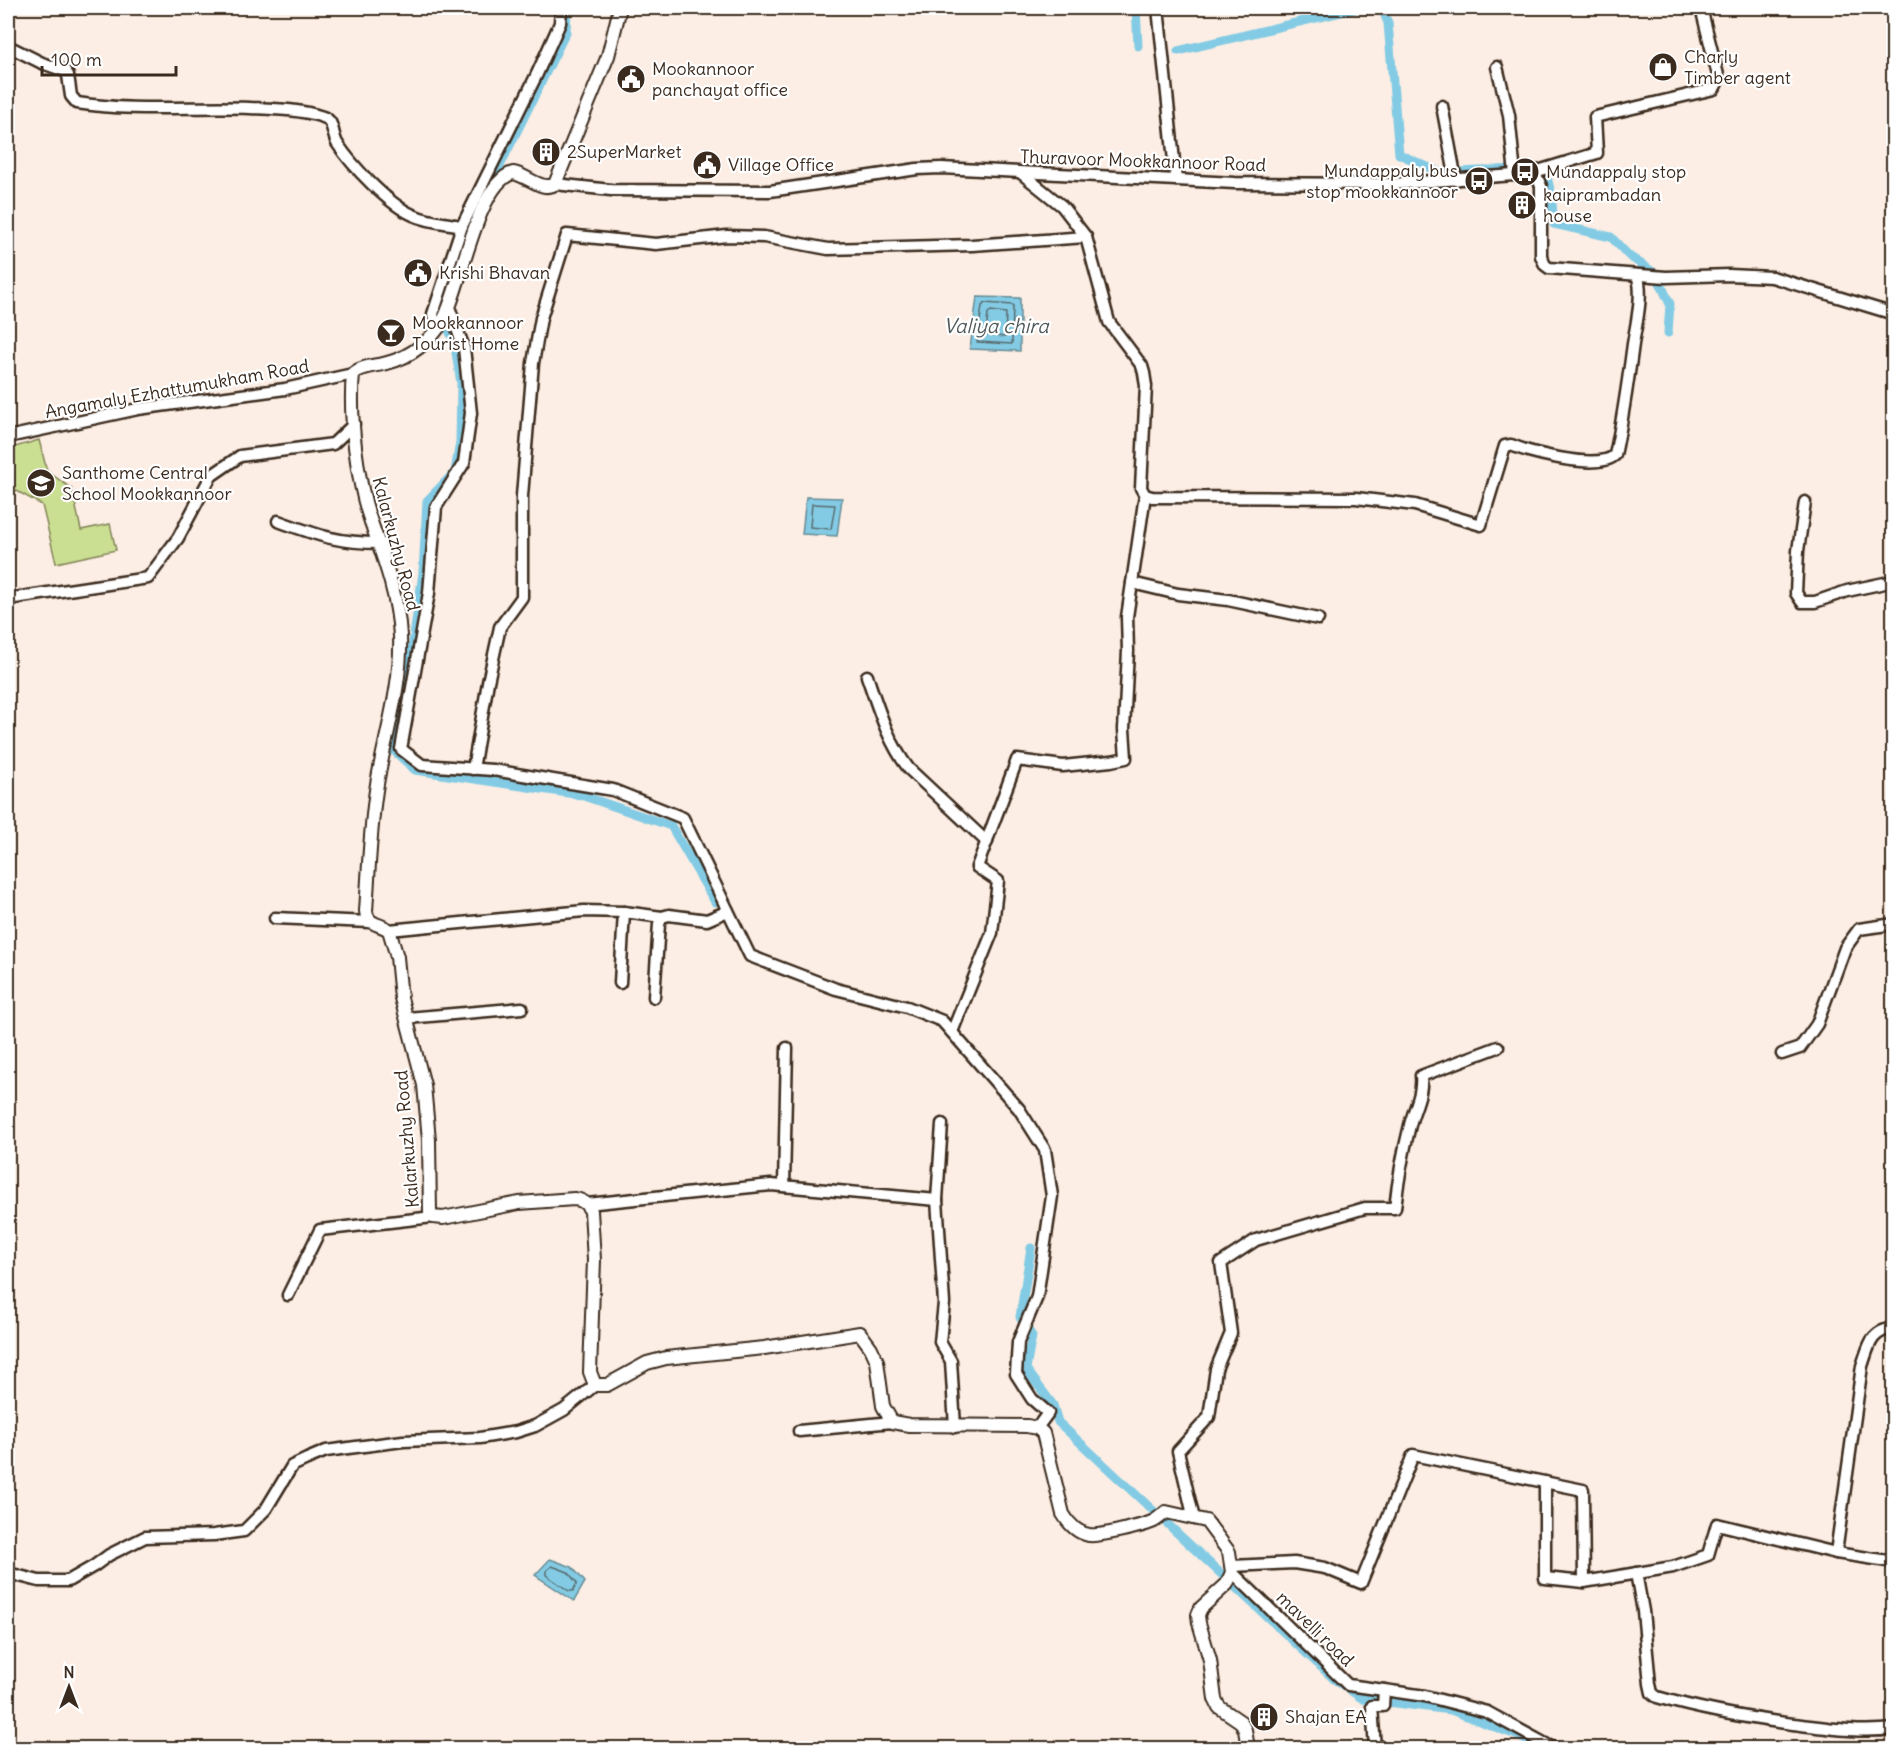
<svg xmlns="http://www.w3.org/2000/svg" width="1901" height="1756" viewBox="0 0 1901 1756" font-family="Delius,sans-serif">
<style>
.green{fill:#cbdf93;stroke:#838458;stroke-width:1.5}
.water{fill:#83cbe4;stroke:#668b95;stroke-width:1.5}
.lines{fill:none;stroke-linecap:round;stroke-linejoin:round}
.shore{stroke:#586a6d;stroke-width:1.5}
.canal{stroke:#83cbe4;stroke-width:9}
.minor-casing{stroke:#3b2a1e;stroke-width:15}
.major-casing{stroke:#3b2a1e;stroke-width:16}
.minor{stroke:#fff;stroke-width:10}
.major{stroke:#fff;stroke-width:12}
.labels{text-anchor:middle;stroke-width:4.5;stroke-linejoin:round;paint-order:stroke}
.poi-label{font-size:18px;fill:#3b2a1e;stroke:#fff;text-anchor:start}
.street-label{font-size:18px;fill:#3b2a1e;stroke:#fff}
.water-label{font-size:20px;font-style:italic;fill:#515a59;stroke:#fff}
</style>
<rect width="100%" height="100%" fill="#fceee4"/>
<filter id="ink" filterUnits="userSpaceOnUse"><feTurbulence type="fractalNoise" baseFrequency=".0167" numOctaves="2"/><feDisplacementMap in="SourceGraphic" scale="12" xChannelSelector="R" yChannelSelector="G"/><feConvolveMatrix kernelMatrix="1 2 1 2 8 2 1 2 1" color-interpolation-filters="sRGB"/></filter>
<g filter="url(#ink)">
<polygon class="green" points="39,440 47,471 72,489 81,530 110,524 116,550 56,563 42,505 8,486 8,449"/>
<g class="water">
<polygon points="977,297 1020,298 1020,351 970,349"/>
<polygon points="806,497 842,498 837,536 802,534"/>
<polygon points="550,1559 572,1567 585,1582 574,1601 535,1575"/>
</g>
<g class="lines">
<g class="shore">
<polygon points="985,303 1013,305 1012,344 977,342 982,306"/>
<polygon points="991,311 1006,313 1005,337 986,335 988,313"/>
<polygon points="812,504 835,505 831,529 810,527"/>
<polygon points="552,1566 568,1572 577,1583 573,1591 569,1591 546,1575 546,1571"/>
</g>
<g class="canal">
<polyline points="1136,8 1138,46"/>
<polyline points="1382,8 1388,23 1399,154 1441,173 1517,169 1525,169 1547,177 1551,193 1554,224 1611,237 1629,256 1656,274 1670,304 1668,333"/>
<polyline points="1178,51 1358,8"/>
<polyline points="489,188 566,32 567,8"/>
<polyline points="444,319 439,311 466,233 473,219"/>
<polyline points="444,320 454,341 461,383 460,442 455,472 427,501 423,573 409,672 392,749 415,770 581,795 671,826 715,902"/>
<polyline points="1022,1321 1020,1317 1031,1248"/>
<polyline points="1028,1330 1032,1336 1026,1369 1053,1405 1058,1422 1334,1679 1363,1699 1451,1710 1516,1735 1541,1748"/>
</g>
<g class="minor-casing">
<g id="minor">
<polyline points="1158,8 1176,180"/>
<path d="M 8,46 L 42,63 L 65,71 L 68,75 L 71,96 L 77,103 C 134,112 192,106 250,108 C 274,109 299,109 323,117 C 334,120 332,134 337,143 C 352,166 388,204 413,215 C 428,222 446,223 462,226"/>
<polyline points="1497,67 1509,115 1515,175"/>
<polyline points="1442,106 1456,180"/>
<path d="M 1021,173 L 1062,206 L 1086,237 L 1109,322 L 1142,366 L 1144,373 L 1146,386 L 1141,488 L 1145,495 L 1152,497 L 1356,498 L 1415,505 L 1481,525 L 1505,446 L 1511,445 C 1531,453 1599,471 1615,455 C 1623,418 1628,382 1633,344 C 1636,325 1644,292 1637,275"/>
<polyline points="1528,174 1597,153 1595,117 1714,89 1719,79 1701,8"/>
<polyline points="555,184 611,190 770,191 917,169 941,168 1235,183 1392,184 1528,174 1537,177 1541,186 1541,256 1545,265 1549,268 1666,277 1729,275 1772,277 1894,314"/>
<polyline points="449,307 464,348 471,413 464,463 436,507 429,593 401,749 422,765 493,770 613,790 683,818 750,956 836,989 907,1007 942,1021 1019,1109 1045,1150 1052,1196 1037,1297 1018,1342 1016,1374 1032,1399 1048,1413 1037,1428"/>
<polyline points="436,331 433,314 462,226 537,74 560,23 561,8"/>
<polyline points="8,437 138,409 285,389 353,374"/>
<polyline points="1805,502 1798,551 1796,593 1802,602 1815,602 1847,591 1894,581"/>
<path d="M 278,521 C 317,535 337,543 380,543"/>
<polyline points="1132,583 1178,594 1228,600 1318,619"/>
<polyline points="8,599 148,578 178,538 211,476 240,456 333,444 354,424"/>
<path d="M 867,676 C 878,708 888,742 909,769 L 987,842"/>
<polyline points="473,769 488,682 500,627 522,597 522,496 533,363 541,318 567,235 656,244 727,236 764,237 828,249 972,245 1086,237"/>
<polyline points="275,918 370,922"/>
<polyline points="389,930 584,911 624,912 662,917"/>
<polyline points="620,983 624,912"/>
<polyline points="654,997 659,924 662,917 669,915 707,920 728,911"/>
<polyline points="407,1018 522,1008"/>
<polyline points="952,1032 992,933 998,881 977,867 1017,760 1063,766 1111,761 1126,758 1124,729 1128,651 1127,617 1145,495"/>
<polyline points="1782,1054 1800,1048 1817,1024 1845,948 1859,929 1894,924"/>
<polyline points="942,1124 937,1200 944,1303 940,1342 951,1361 955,1427"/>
<polyline points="784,1186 787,1048"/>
<polyline points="587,1204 771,1185 937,1200"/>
<polyline points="288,1295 320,1230 433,1217"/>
<polyline points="799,1431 892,1422"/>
<polyline points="1545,1482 1545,1578 1584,1582"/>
<path d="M 1194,1519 L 1178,1451 L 1209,1417 L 1216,1369 L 1231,1333 L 1221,1263 L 1256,1240 L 1365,1208 L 1395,1208 C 1398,1180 1403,1153 1410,1125 C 1414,1108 1423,1094 1421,1076 L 1498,1047"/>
<path d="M 1836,1553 L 1862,1366 C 1869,1346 1870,1331 1894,1328"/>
<polyline points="1232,1566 1294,1563 1325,1568 1361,1583 1413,1455 1583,1490 1584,1582 1673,1567 1708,1555 1717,1524 1836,1553 1894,1562"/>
<polyline points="1232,1572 1348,1685 1384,1690"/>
<polyline points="8,1573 39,1581 68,1581 94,1566 109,1555 145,1537 214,1535 244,1531 266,1509 292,1466 307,1459 326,1451 356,1447 403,1441 480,1438 516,1432 535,1426 564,1410 595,1385"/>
<path d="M 1636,1573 L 1643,1611 L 1650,1684 L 1652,1693 L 1657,1697 C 1702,1710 1747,1718 1793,1724 C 1827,1728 1859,1733 1894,1729"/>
<polyline points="1375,1748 1372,1706 1383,1706 1384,1690 1425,1696 1487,1712 1553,1748"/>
</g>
</g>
<g class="major-casing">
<path id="major" d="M 620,8 L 608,56 L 555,184 C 542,192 527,175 513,173 C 477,183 461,287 444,319 C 432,340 411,357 387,363 C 377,366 361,366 353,374 C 349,416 357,482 371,522 C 384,559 398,596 400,636 C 402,685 385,736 377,784 C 370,826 369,869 366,911 C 367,925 379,923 389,930 L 397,957 L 401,998 L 424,1085 L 429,1140 L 430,1213 L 433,1217 L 443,1218 L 519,1203 L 574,1199 C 583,1200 586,1203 591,1211 L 594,1260 L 590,1372 L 595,1385 L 607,1385 L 647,1363 L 666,1358 L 764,1348 L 860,1333 L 871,1348 L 877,1361 L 883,1406 L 892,1422 L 909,1425 L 1027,1426 L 1037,1428 L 1043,1433 L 1063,1514 C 1069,1524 1077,1533 1089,1535 C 1098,1537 1146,1525 1154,1521 C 1158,1519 1162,1515 1166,1512 L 1206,1521 L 1229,1552 L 1232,1572 L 1227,1584 L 1201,1608 L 1198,1615 L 1199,1623 L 1210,1660 L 1215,1699 L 1219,1707 L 1241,1722 L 1245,1730 L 1248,1748"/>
</g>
<use href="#minor" class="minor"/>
<use href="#major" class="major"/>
</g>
</g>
<defs>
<g id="shop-disc" transform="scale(1.5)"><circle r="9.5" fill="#3b2a1e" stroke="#fff"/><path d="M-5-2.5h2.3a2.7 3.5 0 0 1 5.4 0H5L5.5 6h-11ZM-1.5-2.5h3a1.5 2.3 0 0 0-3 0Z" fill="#fff"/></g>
<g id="civic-disc" transform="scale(1.5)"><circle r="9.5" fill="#3b2a1e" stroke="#fff"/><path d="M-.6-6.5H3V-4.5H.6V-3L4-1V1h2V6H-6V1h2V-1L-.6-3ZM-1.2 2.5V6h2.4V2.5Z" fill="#fff"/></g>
<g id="building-disc" transform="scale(1.5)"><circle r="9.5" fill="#3b2a1e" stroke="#fff"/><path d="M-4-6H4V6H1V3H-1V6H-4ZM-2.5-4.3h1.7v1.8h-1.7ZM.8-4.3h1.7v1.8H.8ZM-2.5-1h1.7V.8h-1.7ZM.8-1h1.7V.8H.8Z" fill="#fff"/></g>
<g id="bus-disc" transform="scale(1.5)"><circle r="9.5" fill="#3b2a1e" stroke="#fff"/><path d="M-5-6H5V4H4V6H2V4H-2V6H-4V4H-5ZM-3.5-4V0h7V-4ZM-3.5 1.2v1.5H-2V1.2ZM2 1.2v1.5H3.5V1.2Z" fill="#fff"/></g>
<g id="bar-disc" transform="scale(1.5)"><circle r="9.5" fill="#3b2a1e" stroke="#fff"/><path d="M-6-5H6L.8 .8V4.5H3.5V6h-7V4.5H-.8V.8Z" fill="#fff"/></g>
<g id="school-disc" transform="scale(1.5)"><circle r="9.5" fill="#3b2a1e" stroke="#fff"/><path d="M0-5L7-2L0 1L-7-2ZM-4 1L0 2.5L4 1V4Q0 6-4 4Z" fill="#fff"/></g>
</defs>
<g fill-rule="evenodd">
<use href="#shop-disc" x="1663" y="67"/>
<use href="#civic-disc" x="631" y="79"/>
<use href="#building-disc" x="546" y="152"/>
<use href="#civic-disc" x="707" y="165"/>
<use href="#bus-disc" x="1525" y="172"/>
<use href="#bus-disc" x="1479" y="181"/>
<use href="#building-disc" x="1522" y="205"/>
<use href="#civic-disc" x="418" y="273"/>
<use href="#bar-disc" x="391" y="333"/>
<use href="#school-disc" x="41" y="483"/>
<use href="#building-disc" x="1264" y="1717"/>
</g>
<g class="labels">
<g class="poi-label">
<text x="1684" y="63">Charly<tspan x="1684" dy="21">Timber agent</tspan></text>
<text x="652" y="75">Mookannoor<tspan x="652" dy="21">panchayat office</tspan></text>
<text x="567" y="158">2SuperMarket</text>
<text x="728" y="171">Village Office</text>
<text x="1458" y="177" text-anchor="end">Mundappaly bus<tspan x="1458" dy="21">stop mookkannoor</tspan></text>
<text x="1546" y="178">Mundappaly stop</text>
<text x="1543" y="201">kaiprambadan<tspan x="1543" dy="21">house</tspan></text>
<text x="439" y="279">Krishi Bhavan</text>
<text x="412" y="329">Mookkannoor<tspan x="412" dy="21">Tourist Home</tspan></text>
<text x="62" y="479">Santhome Central<tspan x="62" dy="21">School Mookkannoor</tspan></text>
<text x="1285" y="1723">Shajan EA</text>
</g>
<g class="street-label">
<text transform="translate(1143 161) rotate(2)" y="6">Thuravoor Mookkannoor Road</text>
<text transform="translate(177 389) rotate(-10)" y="6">Angamaly Ezhattumukham Road</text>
<text transform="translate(396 544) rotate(75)" y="6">Kalarkuzhy Road</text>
<text transform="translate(407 1139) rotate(-95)" y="6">Kalarkuzhy Road</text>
<text transform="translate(1315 1629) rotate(44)" y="6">mavelli road</text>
</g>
<g class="water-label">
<text x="996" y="333">Valiya chira</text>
</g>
</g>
<rect width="1901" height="1756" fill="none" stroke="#fff" stroke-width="30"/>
<rect x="15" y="15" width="1871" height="1726" fill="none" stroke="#3b2a1e" stroke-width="2" filter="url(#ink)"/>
<g transform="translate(69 1687)" stroke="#ffffff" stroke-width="4.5" paint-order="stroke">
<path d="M0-4.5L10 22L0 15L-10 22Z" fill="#3b2a1e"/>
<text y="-9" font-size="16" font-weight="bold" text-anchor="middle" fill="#3b2a1e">N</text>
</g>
<path d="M42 66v9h134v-9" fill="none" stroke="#3b2a1e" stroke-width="3"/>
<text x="51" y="66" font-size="18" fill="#3b2a1e" stroke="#ffffff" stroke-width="4.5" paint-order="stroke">100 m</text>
</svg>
